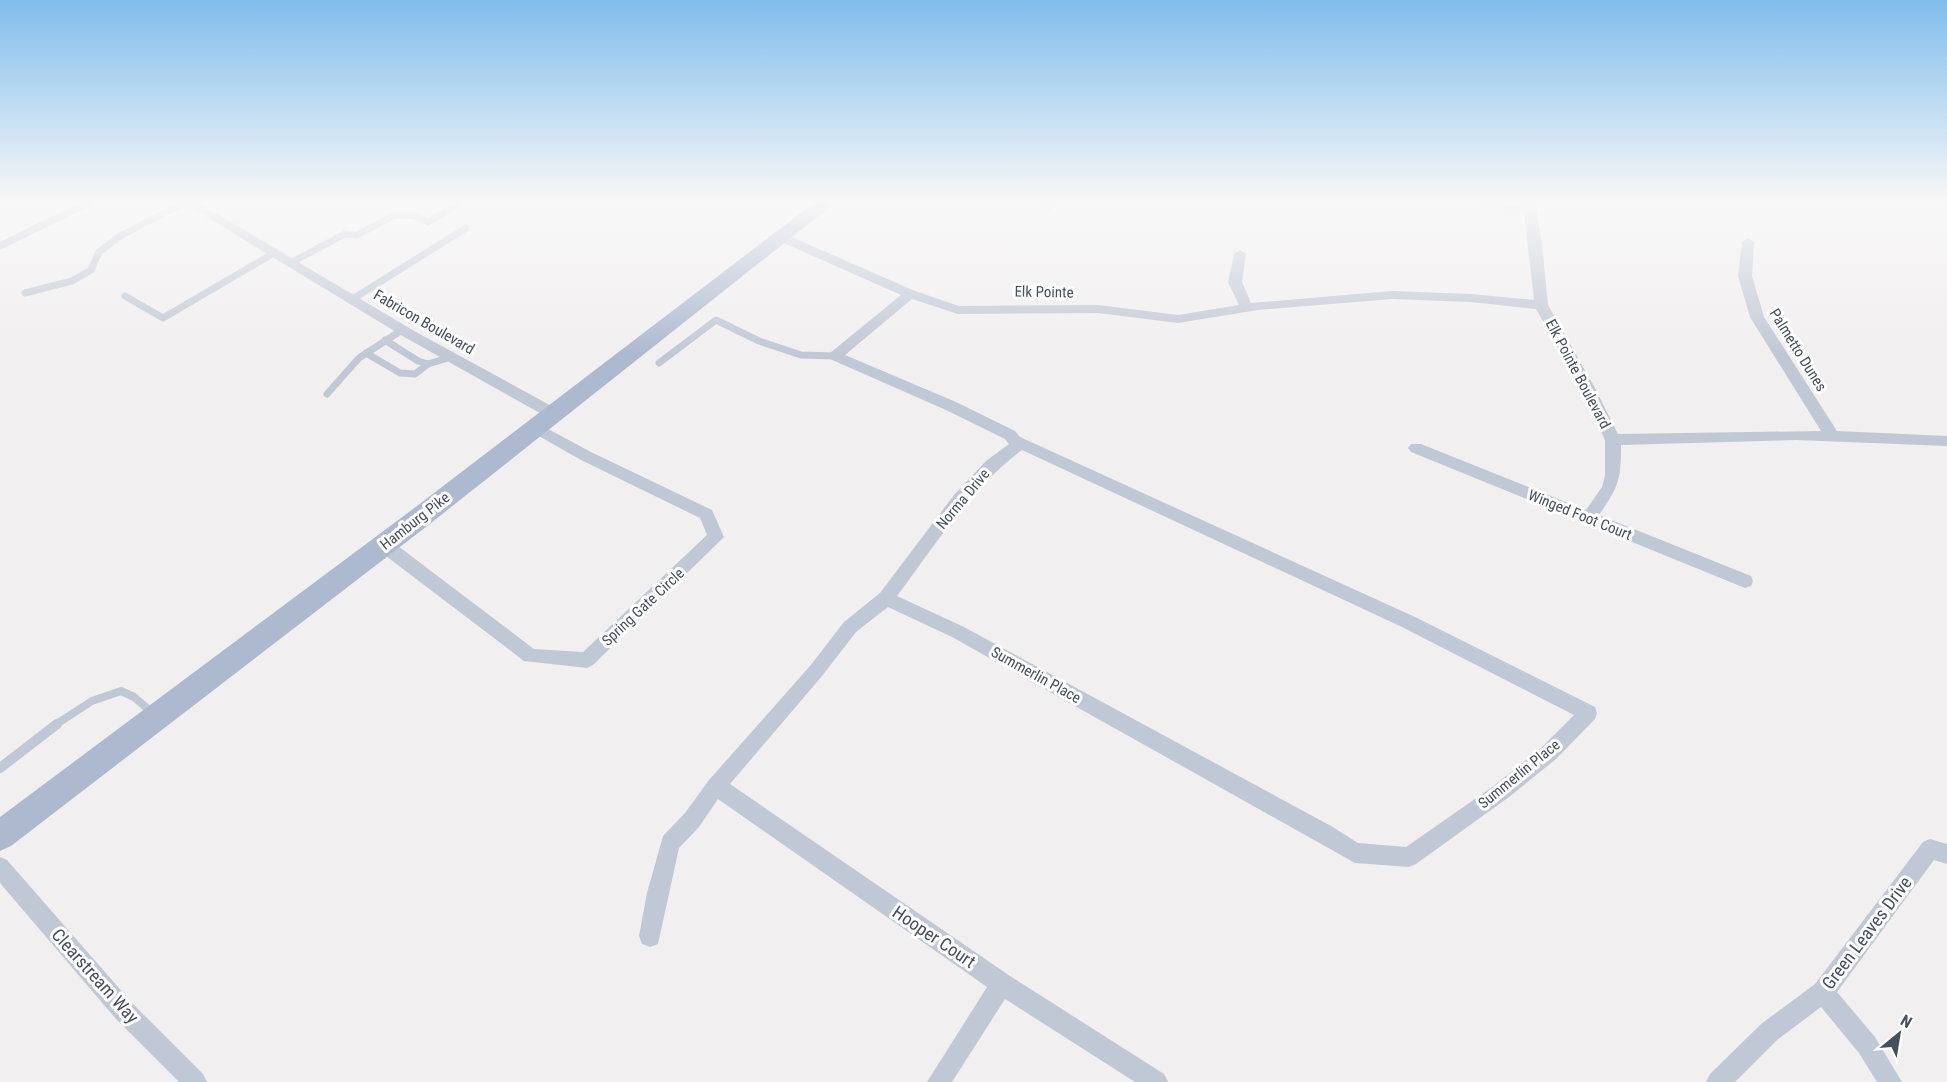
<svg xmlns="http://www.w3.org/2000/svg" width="1947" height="1082" viewBox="0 0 1947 1082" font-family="'Roboto Condensed',sans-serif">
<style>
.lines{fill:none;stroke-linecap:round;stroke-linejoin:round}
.lane-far2{stroke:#c1c8d5;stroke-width:7}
.lane-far1{stroke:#c1c8d5;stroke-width:8}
.lane{stroke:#c1c8d5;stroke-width:10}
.street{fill:#c1c8d5;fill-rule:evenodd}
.primary{fill:#adb9cf;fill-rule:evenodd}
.labels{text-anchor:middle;stroke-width:6;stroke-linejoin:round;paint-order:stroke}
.street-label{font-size:15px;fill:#464f5d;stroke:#fff}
.near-street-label{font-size:18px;fill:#464f5d;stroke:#fff}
</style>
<rect width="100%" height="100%" fill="#f1efef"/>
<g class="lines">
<g class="lane-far2">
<polyline points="1049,207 1054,202"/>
<polyline points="0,246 90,202"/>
<polyline points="290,263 345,234 357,235 395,215 413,215 428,222 459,203"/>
<polyline points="25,293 72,281 91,270 99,252 120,236 186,202"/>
<polyline points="125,296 163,318 274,253"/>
<polyline points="351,300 466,228"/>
<polyline points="385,340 418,361 428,364 451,357"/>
<polyline points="366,353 400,373 415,374 428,364"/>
<polyline points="659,363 716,320 759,341 801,355 835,356"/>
<polyline points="327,394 359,358 402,330"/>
</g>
<polyline class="lane-far1" points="55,725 92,701 121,691 134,697 155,715"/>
<polyline class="lane" points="0,768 57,724"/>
<g class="street">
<polygon points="182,202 197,202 416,332 557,409 559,413 557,417 547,417 406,338"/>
<path d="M 1478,202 L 1523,204 L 1523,202 L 1535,202 L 1542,244 L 1548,305 L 1595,388 L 1618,434 L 1821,431 L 1750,317 L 1738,276 L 1742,242 L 1748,238 L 1754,242 L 1752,276 L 1764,317 L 1837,431 L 1947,436 L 1947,446 L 1796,440 L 1621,445 C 1621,480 1619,486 1599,515 L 1751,576 L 1753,581 L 1751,586 L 1745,588 L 1411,452 L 1408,448 L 1411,444 L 1421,444 L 1586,510 L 1602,487 L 1605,475 L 1605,440 L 1581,388 L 1536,309 L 1471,302 L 1392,299 L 1258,310 L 1178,323 L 1098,313 L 958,314 L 912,299 L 845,355 L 956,402 L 1015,431 L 1020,437 L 1415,617 L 1595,707 L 1597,713 L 1595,719 L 1556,759 L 1509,797 L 1416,864 L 1409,867 L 1355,863 L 952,637 L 888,607 L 856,632 L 822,676 L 730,784 L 1010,976 L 1164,1074 L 1168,1082 L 1135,1082 L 1005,999 L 952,1082 L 927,1082 L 987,987 L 718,799 L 699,827 L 679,848 L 658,944 L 650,947 L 642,944 L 639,936 L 647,893 L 663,836 L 685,813 L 709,780 L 810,666 L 844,622 L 880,593 L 954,495 L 986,461 L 1009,444 L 1005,439 L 946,410 L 830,359 L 828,356 L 830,353 L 901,295 L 777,240 L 775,237 L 777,234 L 785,234 L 915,291 L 959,306 L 1098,305 L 1178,315 L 1239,305 L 1228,282 L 1234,254 L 1240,250 L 1246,254 L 1242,282 L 1251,303 L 1392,291 L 1471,294 L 1534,300 L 1524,212 L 1484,206 ZM 1022,450 L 1402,627 L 1574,715 L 1542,747 L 1495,785 L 1406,847 L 1358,843 L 1331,826 L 964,627 L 897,596 C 936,544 970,489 1022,450 Z"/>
<polygon points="535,422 591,452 712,510 724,537 593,665 587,668 524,661 378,550 376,545 378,540 384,539 390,540 534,649 583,652 707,535 700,518 581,460 530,431 527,427 530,423"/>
<polygon points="1930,839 1947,844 1947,864 1934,860 1837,992 1875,1037 1902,1082 1877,1082 1859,1053 1821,1007 1777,1040 1735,1082 1706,1082 1710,1074 1761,1024 1815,984 1923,842"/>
<polygon points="0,857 7,860 132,1003 203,1074 207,1082 179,1082 116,1019 0,883"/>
</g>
<polygon class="primary" points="815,202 836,202 431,523 11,846 0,851 0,817 413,509"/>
</g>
<linearGradient id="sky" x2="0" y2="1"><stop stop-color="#80bdec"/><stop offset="0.57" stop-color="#f9f8f8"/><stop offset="1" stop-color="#f9f8f8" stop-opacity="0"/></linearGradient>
<rect width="1947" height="354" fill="url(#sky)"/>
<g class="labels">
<g class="street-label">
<text transform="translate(1044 292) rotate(1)" y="5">Elk Pointe</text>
<text transform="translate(424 322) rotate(30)" y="5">Fabricon Boulevard</text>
<text transform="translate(1798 350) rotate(58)" y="5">Palmetto Dunes</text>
<text transform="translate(1578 374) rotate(62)" y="5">Elk Pointe Boulevard</text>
<text transform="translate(963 499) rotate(-50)" y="5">Norma Drive</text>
<text transform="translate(1580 515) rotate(22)" y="5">Winged Foot Court</text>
<text transform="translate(415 521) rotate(-38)" y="5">Hamburg Pike</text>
<text transform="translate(643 607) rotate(-43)" y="5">Spring Gate Circle</text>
<text transform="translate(1036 675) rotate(29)" y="5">Summerlin Place</text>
<text transform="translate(1519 774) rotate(-39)" y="5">Summerlin Place</text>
</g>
<g class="near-street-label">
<text transform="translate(1867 933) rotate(-53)" y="6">Green Leaves Drive</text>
<text transform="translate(934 937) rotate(34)" y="6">Hooper Court</text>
<text transform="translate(95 976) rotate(48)" y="6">Clearstream Way</text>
</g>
</g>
<g transform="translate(1899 1034) rotate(30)" stroke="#ffffff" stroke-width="4.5" paint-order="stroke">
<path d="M0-4.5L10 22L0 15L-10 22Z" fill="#464f5d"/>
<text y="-9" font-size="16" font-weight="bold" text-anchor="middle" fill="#464f5d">N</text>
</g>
</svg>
